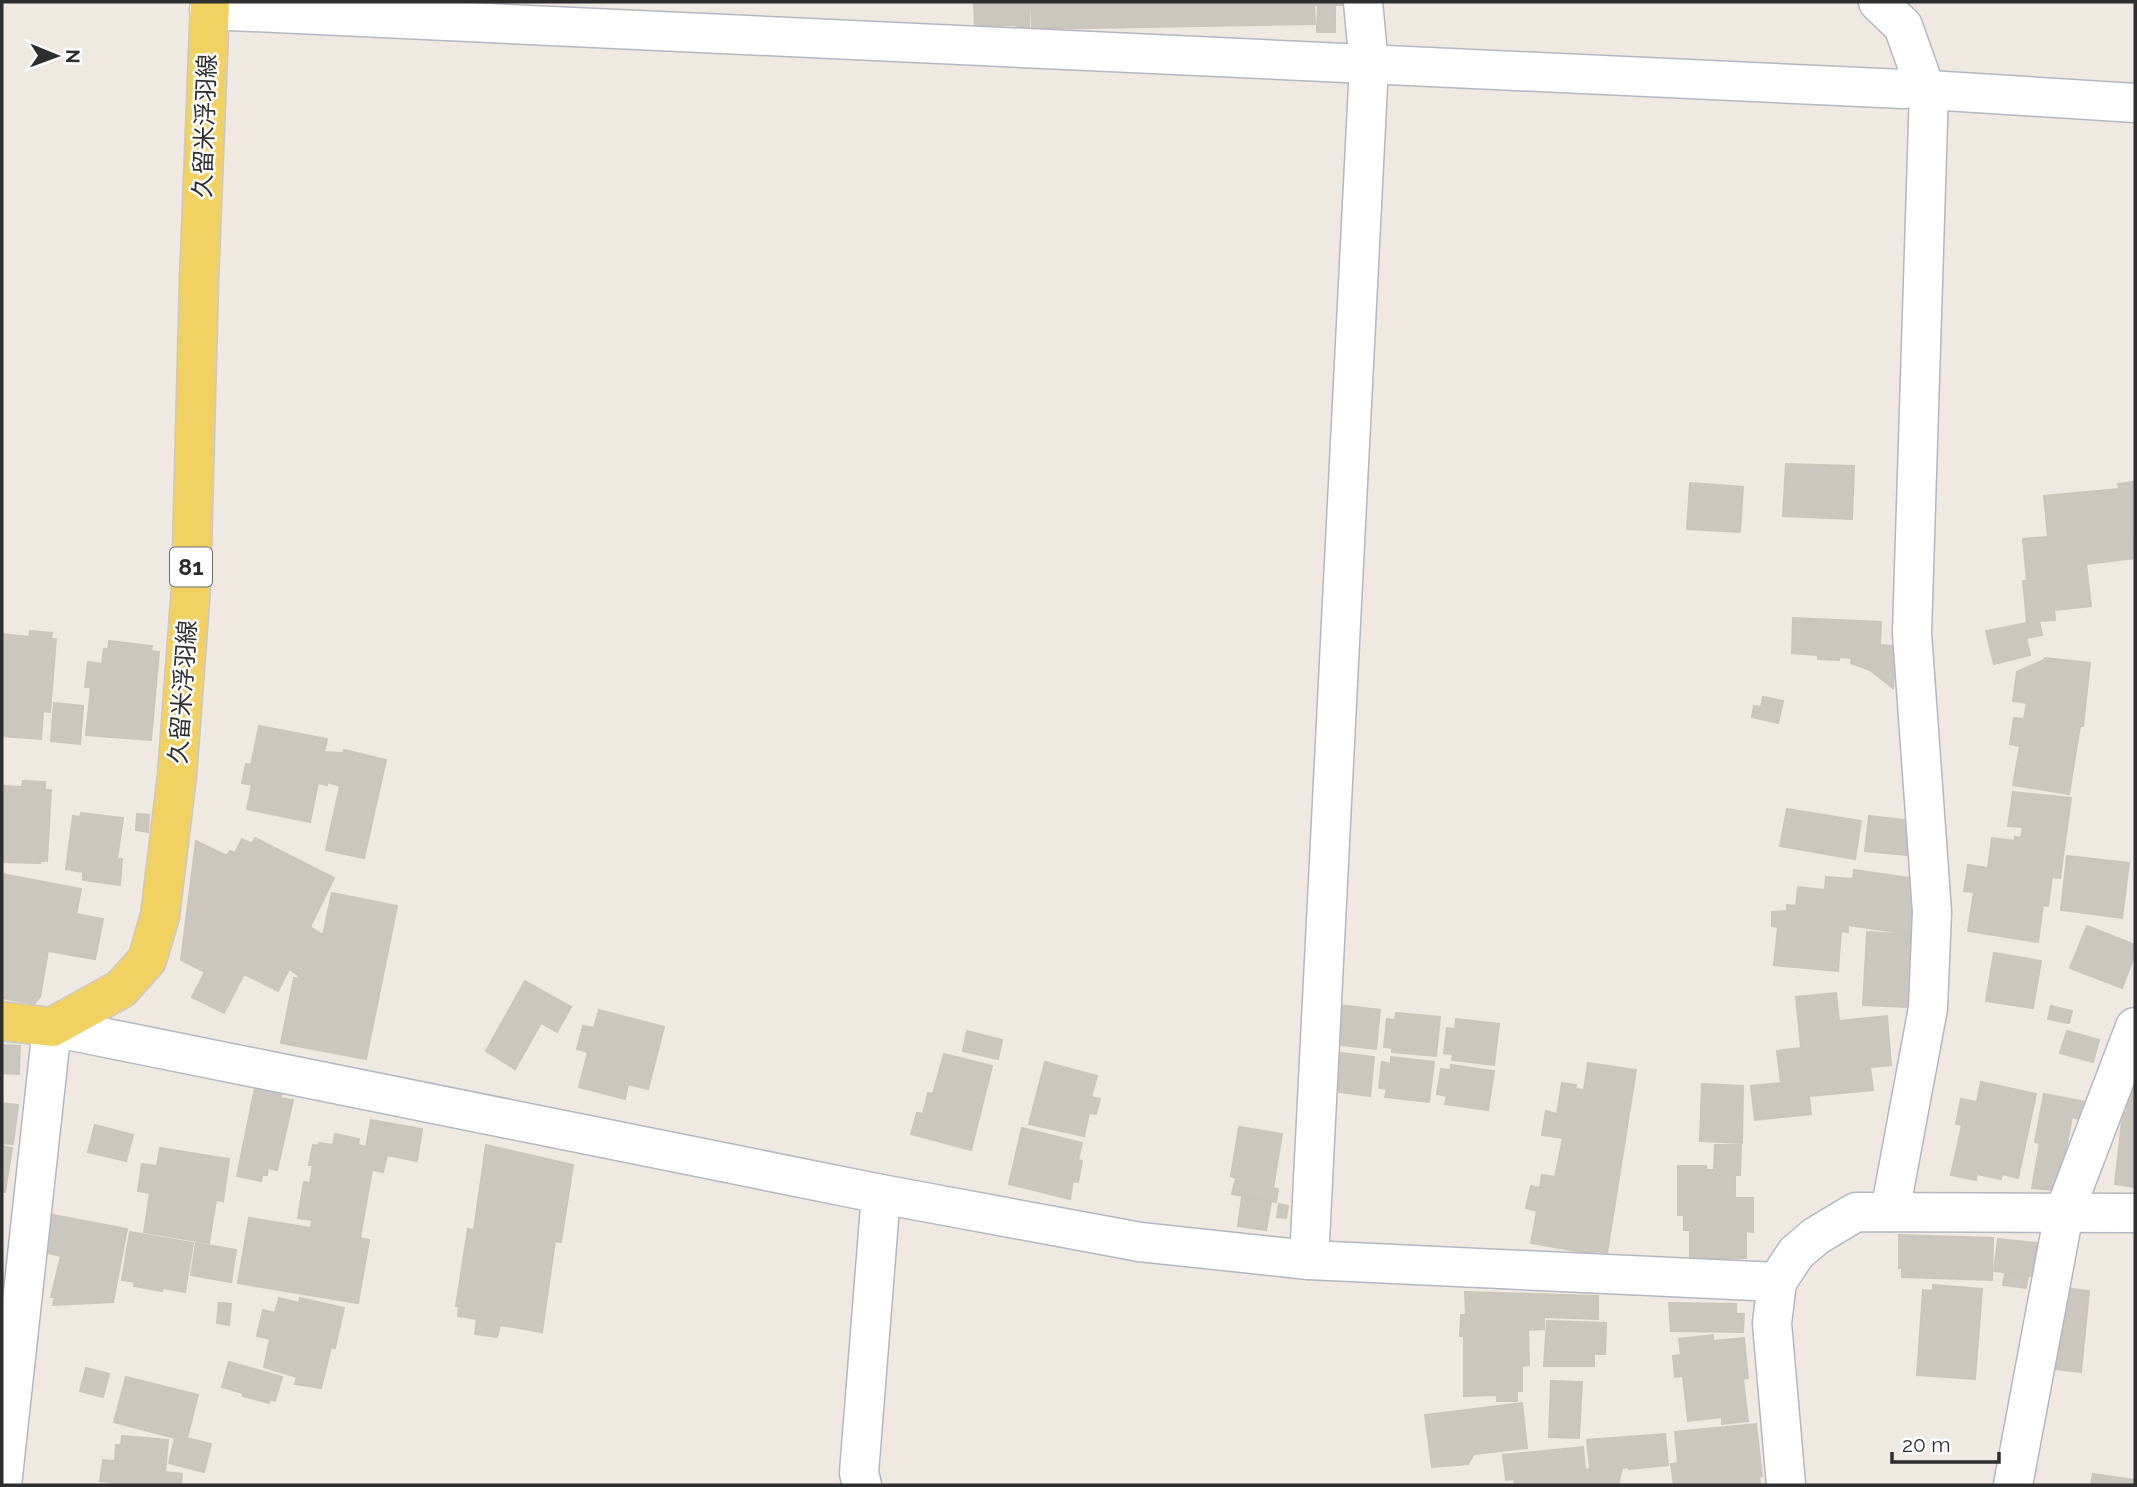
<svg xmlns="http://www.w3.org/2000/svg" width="2137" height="1487" viewBox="0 0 2137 1487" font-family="Raleway,'Noto Sans JP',sans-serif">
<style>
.building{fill:#cbc7bf;stroke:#cbc5ba;stroke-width:2}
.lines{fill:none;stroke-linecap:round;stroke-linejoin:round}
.minor-casing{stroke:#b4b7c1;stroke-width:41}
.major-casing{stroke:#c9c9c9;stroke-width:41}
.minor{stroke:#fff;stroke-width:38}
.major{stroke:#f2d163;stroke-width:38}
.labels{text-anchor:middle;stroke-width:5;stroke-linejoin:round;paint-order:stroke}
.shield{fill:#fff;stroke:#6d6d6d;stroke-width:2}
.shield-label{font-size:23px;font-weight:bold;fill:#2e2e2e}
.street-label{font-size:24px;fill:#2e2e2e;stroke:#fff}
</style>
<rect width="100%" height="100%" fill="#efe9e1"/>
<g class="building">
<polygon points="974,2 1029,2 1029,28 1017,28 1016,25 975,26"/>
<polygon points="1031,2 1314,2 1315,24 1032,29"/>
<rect x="1316" y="2" width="27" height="3"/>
<polygon points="1318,6 1335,6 1335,32 1317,32"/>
<polygon points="1786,464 1854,466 1852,519 1783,516"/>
<polygon points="2134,482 2135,558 2086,564 2091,606 2054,610 2055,620 2039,621 2042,635 2026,638 2030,655 1994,664 1986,631 2027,623 2023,581 2027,581 2023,539 2048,537 2044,496 2119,489 2118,484"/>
<polygon points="1690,483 1743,487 1740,532 1687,529"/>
<polygon points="1793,618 1881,622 1880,645 1896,646 1893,688 1870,670 1851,663 1852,658 1839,657 1839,660 1818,659 1818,655 1792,653"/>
<polygon points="30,631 52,633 51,639 56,639 50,712 43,711 41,739 2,736 2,634 29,637"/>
<polygon points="109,641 152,646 151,651 159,652 151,740 86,735 91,687 85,687 88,662 102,664 104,649 108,649"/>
<polygon points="2045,658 2090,663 2083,726 2080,726 2069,794 2013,785 2020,746 2010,744 2014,718 2024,719 2027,703 2013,701 2017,672 2044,660"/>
<polygon points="1763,697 1783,701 1778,723 1752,717 1754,706 1761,707"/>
<polygon points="54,703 83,706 80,744 51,741"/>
<polygon points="259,726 327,739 324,752 343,753 344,750 386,760 364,858 326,850 340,786 327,782 327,785 318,783 310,822 247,809 252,785 242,783 246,764 251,765"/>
<polygon points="23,781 45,782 45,790 51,790 47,861 41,861 40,863 2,862 2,786 22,787"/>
<polygon points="2013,792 2071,798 2060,878 2052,877 2048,906 2043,905 2038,942 1968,931 1974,892 1964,891 1968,865 1988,868 1992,838 2015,841 2015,837 2021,838 2023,827 2008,826"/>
<polygon points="1787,809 1861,821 1855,859 1780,846"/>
<polygon points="81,813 123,818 117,859 122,859 120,885 83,880 83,872 66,869 73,816 80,817"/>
<polygon points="137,814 149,815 148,832 136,830"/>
<polygon points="1869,816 1921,822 1917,856 1865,851"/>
<polygon points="255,838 334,878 310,927 323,935 332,893 397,906 366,1059 281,1043 294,978 300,979 298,975 289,969 278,991 244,974 224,1013 192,997 205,972 181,960 196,841 227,856 230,851 235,853 242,839 252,844"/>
<polygon points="2067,856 2129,863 2122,918 2061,910"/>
<polygon points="1854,870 1917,879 1910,934 1848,925 1848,932 1841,931 1838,971 1774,965 1778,927 1772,926 1772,912 1787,911 1787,905 1796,906 1798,887 1825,890 1826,877 1853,879"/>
<polygon points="2,874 81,889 76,914 103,919 95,959 48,951 40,997 34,1004 2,998"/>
<polygon points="2087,926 2135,945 2135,954 2122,988 2070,968"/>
<polygon points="1867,932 1912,935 1908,1007 1863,1005"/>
<polygon points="1994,953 2041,961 2033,1008 1986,1001"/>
<polygon points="525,981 571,1007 557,1032 541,1023 515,1069 486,1051"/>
<polygon points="1836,993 1839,1021 1887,1016 1891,1065 1870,1067 1873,1090 1809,1096 1811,1114 1755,1120 1751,1086 1781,1083 1777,1051 1801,1048 1796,997"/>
<polygon points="1338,1005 1380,1010 1376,1049 1324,1043"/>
<polygon points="2051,1006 2072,1011 2069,1023 2048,1019"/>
<polygon points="599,1010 664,1027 648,1089 628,1084 625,1099 579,1087 588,1052 577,1049 583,1026 594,1028"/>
<polygon points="1396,1013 1440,1017 1436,1056 1392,1052 1392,1048 1384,1047 1387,1019 1395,1020"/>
<polygon points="1456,1019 1499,1024 1494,1065 1452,1060 1453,1054 1444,1053 1447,1028 1455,1029"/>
<polygon points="967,1031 1002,1040 998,1059 963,1051"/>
<polygon points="2067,1031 2099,1040 2093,1062 2060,1053"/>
<polygon points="2,1045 20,1046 19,1074 2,1073"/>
<polygon points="1325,1051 1374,1057 1370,1096 1327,1090"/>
<polygon points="944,1054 992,1066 971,1150 911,1134 917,1113 923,1114 928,1093 933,1094"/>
<polygon points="1391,1057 1434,1062 1429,1102 1385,1097 1387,1089 1379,1088 1382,1062 1391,1064"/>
<polygon points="1045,1062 1097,1076 1091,1097 1100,1099 1096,1114 1089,1113 1084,1136 1029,1124"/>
<polygon points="1588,1063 1636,1070 1607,1253 1595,1251 1595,1254 1531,1243 1537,1211 1526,1208 1531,1186 1540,1188 1542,1175 1555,1177 1563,1138 1542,1135 1546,1111 1557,1114 1562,1083 1576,1085 1575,1089 1584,1090"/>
<polygon points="1451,1065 1494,1071 1488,1110 1445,1104 1447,1096 1437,1094 1441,1069 1451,1070"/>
<polygon points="2135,1071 2135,1187 2115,1184 2123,1112 2127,1113 2127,1106 2117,1104"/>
<polygon points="1981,1082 2036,1094 2018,1178 2002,1174 2001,1179 1977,1174 1976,1180 1951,1175 1962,1125 1956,1124 1961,1099 1977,1102"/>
<polygon points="1702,1084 1743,1086 1742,1143 1700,1141"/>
<polygon points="255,1088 282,1093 280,1098 293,1100 277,1170 268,1168 267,1175 262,1175 261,1181 237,1176"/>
<polygon points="2044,1094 2086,1102 2083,1120 2072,1117 2059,1185 2054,1190 2032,1188 2040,1143 2035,1142"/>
<polygon points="2,1103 18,1105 13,1144 2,1143"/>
<polygon points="371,1120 422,1129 417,1161 387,1155 383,1172 372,1170 360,1238 369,1240 358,1303 238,1283 249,1218 311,1228 312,1220 298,1218 304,1182 310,1183 313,1165 309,1165 313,1145 318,1146 319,1143 333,1145 335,1134 359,1139 358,1145 366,1147"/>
<polygon points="95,1125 133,1135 126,1161 88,1152"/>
<polygon points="1239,1127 1282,1134 1273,1188 1278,1189 1276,1202 1232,1194 1236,1178 1231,1176"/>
<polygon points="1022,1128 1082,1143 1078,1160 1082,1161 1078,1182 1073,1181 1070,1199 1009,1184"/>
<polygon points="486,1145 573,1165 561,1242 555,1241 542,1332 500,1325 497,1337 475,1334 477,1319 458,1316 459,1306 456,1306 468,1229 474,1230"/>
<polygon points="1715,1145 1741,1145 1740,1175 1735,1175 1735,1198 1753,1198 1753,1232 1746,1231 1746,1258 1690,1258 1690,1230 1684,1230 1684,1215 1678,1215 1678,1166 1706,1166 1706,1170 1714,1170"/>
<polygon points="2,1146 12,1148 5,1192 2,1192"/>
<polygon points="160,1148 229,1159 223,1201 216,1200 209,1243 144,1232 150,1193 138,1191 142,1164 157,1166"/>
<polygon points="1242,1197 1271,1202 1266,1230 1238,1226"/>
<polygon points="1279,1204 1288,1206 1286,1218 1277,1217"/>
<polygon points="27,1210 127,1229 113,1302 53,1305 55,1297 51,1297 61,1256 22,1247"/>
<polygon points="130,1232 193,1243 185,1292 163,1288 162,1291 134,1286 135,1282 122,1280"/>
<polygon points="1899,1235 1993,1238 1992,1280 1902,1277 1902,1268 1899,1268"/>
<polygon points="1998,1239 2037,1243 2032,1276 1994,1271"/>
<polygon points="196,1243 236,1250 231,1282 191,1275"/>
<polygon points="2,1252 5,1330 2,1330"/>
<polygon points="2005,1274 2028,1276 2026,1288 2003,1285"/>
<polygon points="1933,1285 1982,1289 1975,1379 1917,1375 1923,1290 1933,1291"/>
<polygon points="2056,1287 2089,1291 2081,1372 2047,1368"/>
<polygon points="1465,1292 1598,1296 1598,1319 1544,1317 1544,1329 1528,1330 1529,1365 1522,1366 1522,1391 1517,1391 1517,1401 1497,1401 1497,1395 1464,1396 1464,1336 1460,1336 1461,1315 1466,1315"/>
<polygon points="279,1298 299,1303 300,1298 344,1308 335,1348 331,1347 321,1388 295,1384 297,1377 264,1367 270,1339 257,1336 263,1310 275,1313"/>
<polygon points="219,1303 231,1304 229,1325 217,1323"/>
<polygon points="1669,1303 1736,1304 1736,1314 1744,1314 1743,1332 1671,1331"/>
<polygon points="1547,1321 1606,1323 1605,1354 1594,1354 1594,1366 1544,1366"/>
<polygon points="1713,1335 1713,1341 1744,1338 1748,1378 1743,1379 1748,1421 1722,1424 1722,1417 1688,1421 1683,1376 1675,1377 1673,1356 1681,1355 1679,1339"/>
<polygon points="229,1362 282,1377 275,1401 270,1399 269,1403 243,1396 243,1393 222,1387"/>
<polygon points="86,1368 109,1374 103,1397 80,1391"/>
<polygon points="126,1377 198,1395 187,1438 211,1444 204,1472 169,1463 175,1438 114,1422"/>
<polygon points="1551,1381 1582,1382 1579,1438 1549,1437"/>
<polygon points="1522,1403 1527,1448 1474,1454 1468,1464 1432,1467 1425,1415"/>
<polygon points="1756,1424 1762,1476 1759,1476 1760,1485 1674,1485 1671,1464 1678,1463 1675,1432"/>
<polygon points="1665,1434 1668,1465 1629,1469 1630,1467 1622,1468 1618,1485 1515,1485 1514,1479 1506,1480 1503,1455 1583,1447 1585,1470 1590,1469 1587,1440"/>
<polygon points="122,1436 168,1440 165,1472 182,1474 181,1485 110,1485 110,1482 100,1481 103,1460 115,1461 116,1445 121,1445"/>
<polygon points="2093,1474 2135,1480 2135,1485 2091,1485"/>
</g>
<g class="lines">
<g class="minor-casing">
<g id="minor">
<polyline points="1878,2 1903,26 1924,85 1929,90 1912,633 1932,912 1928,1008 1890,1212"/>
<polyline points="209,10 1903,89 1924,85"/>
<polyline points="1929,90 2135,103"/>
<polyline points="1309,1260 1369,65 1363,2"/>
<polyline points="2,1485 52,1027 881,1194 1140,1242 1309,1260 1777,1282"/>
<polyline points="862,1485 859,1473 881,1194"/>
<polyline points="1786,1485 1772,1323 1777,1282 1796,1253 1816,1236 1856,1212 2135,1213"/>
<polyline points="2013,1485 2064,1213 2135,1027"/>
</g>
</g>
<g class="major-casing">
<polyline id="major" points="2,1021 52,1027 121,989 147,960 160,916 177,776 191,587 199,281 210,2"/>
</g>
<use href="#minor" class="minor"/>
<use href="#major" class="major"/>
</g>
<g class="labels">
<rect class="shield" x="170" y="547.5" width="42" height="39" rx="5"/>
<g class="shield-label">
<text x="191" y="575">81</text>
</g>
<g class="street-label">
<text transform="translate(205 126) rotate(-88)" y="8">久留米浮羽線</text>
<text transform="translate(183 692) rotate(-86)" y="8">久留米浮羽線</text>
</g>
</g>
<rect width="2137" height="1487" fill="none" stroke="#2e2e2e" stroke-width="7"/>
<g transform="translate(56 56) rotate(91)" stroke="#ffffff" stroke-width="5" paint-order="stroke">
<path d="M0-5L12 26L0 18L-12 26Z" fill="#2e2e2e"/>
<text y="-10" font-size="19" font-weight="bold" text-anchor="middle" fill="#2e2e2e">N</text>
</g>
<path d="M1892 1452v10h107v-10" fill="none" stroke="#2e2e2e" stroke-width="3.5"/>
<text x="1902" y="1452" font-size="21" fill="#2e2e2e" stroke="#ffffff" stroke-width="5" paint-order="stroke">20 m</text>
</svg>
